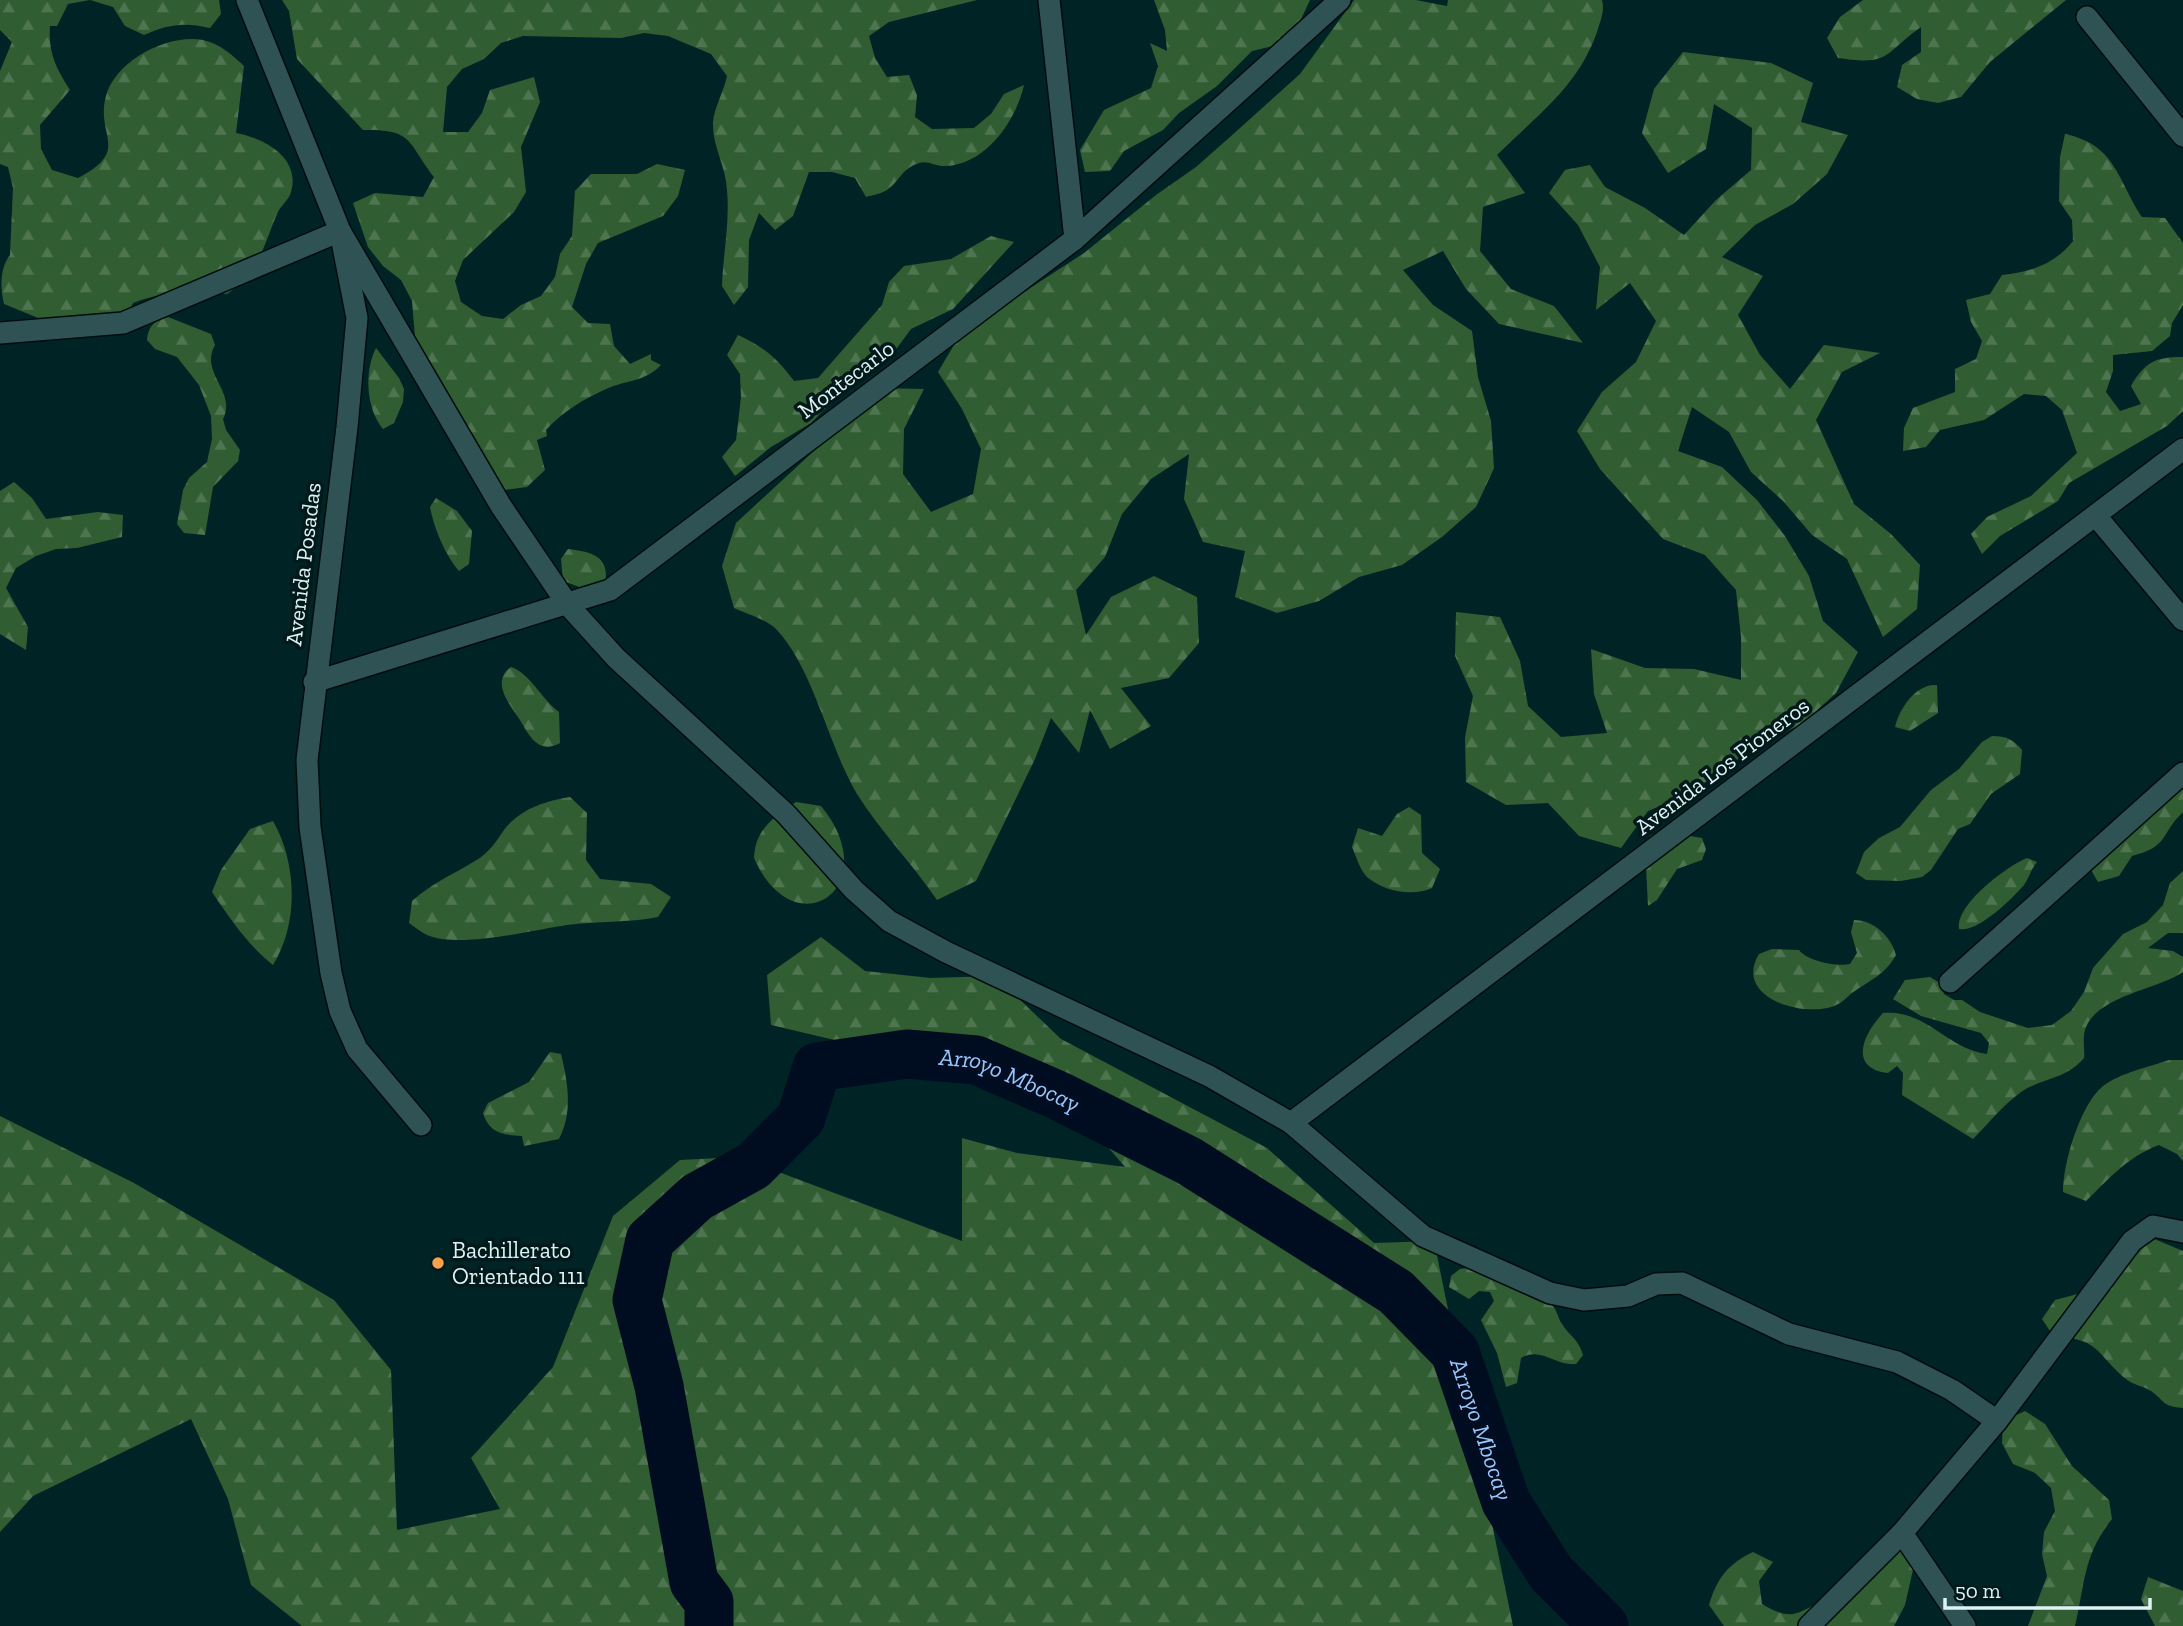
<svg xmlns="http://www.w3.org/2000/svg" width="2183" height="1626" viewBox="0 0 2183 1626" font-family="'Zilla Slab',serif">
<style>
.forest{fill:url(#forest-firs)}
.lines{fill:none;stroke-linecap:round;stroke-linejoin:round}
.river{stroke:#000c20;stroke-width:49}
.minor-casing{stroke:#000c0e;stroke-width:24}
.minor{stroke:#2f5354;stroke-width:21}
.poi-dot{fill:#f8a14a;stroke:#001a1b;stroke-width:2.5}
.labels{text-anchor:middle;stroke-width:7;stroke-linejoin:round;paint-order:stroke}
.street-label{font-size:23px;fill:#e0f3f4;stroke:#001a1b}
.poi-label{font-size:23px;fill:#e0f3f4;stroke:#001a1b;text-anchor:start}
.water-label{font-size:24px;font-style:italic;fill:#97c6fc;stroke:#001a1b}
</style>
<defs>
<pattern id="forest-firs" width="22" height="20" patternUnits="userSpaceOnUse" patternTransform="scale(1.75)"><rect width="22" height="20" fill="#315d32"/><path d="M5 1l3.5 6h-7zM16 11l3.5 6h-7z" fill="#4f7550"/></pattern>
</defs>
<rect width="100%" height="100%" fill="#002426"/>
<g class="forest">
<path d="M 0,0 L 219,0 L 221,14 L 210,28 C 185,22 168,24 144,35 L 125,26 L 113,7 L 90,0 L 68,4 L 57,26 L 50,26 C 48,53 56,68 70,90 L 40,125 L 41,149 L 52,170 L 78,178 C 132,150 95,136 106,96 C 115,61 168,33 203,40 C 220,44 231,54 244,66 L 236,133 C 263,138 301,157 291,192 C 289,200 280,206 277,214 C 263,247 259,273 227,294 C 196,291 162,291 133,303 L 123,323 L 48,322 L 4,304 C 0,287 0,268 10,255 L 13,188 L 8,167 L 0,164 L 0,71 L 12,42 L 0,30 Z"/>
<path d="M 282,0 L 977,0 L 889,22 L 869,36 L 875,58 L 887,77 L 909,75 L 917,95 L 915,117 L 932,129 L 974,128 L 991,114 L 1004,94 L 1024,85 C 1016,120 987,164 946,166 C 937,167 928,160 919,163 C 901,169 900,181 887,190 C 881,194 872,195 866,197 L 855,178 L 832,172 L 809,172 L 793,216 L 775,230 L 759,213 L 749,240 L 748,287 L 734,305 L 722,286 C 723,254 730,223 727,190 C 726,166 712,146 713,122 C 714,108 724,91 727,76 L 711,54 L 668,36 L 644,33 L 621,38 L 523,36 L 501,43 L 484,59 L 462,69 L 447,87 L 443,132 L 468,132 L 482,113 L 490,90 L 534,77 L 540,102 L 521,147 L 526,192 L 514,212 L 463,260 L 455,281 L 461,302 L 482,316 L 503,319 L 521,305 L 541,296 L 555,277 L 560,254 L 572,236 L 575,191 L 591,174 L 637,174 L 657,164 L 685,170 L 678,196 L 663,216 L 598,243 L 586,264 L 572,307 L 588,323 L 610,324 L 614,346 L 630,364 L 651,354 L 651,360 L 661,365 C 645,382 626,380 606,389 C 584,399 562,412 546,430 L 547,436 L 537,440 L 545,470 L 527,487 L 504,490 L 483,476 L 416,349 L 412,301 L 401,280 L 383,266 L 368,247 L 353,203 L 375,193 L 423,197 L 434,177 C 407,142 414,129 363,130 L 297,59 L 289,11 Z"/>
<polygon points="1154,0 1310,0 1296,30 1277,45 1252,51 1217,86 1179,113 1163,130 1124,151 1110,171 1085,172 1080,150 1104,110 1151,88 1158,66 1150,43 1167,51 1165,30"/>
<path d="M 1354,0 L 1416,0 L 1447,6 L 1448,0 L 1602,0 C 1605,12 1600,21 1597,32 C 1578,87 1537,115 1497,155 L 1525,193 L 1483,207 L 1480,251 L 1511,289 L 1554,306 L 1583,343 L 1499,324 L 1466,289 L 1443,251 L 1403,270 L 1433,305 L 1472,331 L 1478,377 L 1491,421 L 1494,468 L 1476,507 L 1442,537 L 1402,565 L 1359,577 L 1319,601 L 1277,613 L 1235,597 L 1245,551 L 1203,542 L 1184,499 L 1189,454 L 1151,479 L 1122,514 L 1105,557 L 1076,590 L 1086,635 L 1111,597 L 1154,576 L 1197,597 L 1199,643 L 1169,678 L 1121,688 L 1151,726 L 1110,749 L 1090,710 L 1079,753 L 1051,718 L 1035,759 L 976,881 L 937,900 C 912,863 881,832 857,794 C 828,745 814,670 777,630 C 768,620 747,614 734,608 L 722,566 L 736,523 L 842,425 L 873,388 L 924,389 L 904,429 L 903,474 L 931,512 L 973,494 L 981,449 L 962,409 L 938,372 L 961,333 L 1084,253 L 1156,195 L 1196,167 L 1230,137 L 1300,74 Z"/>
<path d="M 1863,0 L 2066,0 L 1990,62 L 1961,97 L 1938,103 L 1917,99 L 1897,87 L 1902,65 L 1921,52 L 1921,27 C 1883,54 1891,66 1838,58 L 1827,38 L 1840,17 Z"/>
<polygon points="1683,52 1771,63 1813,83 1801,122 1848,135 1827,174 1793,204 1755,225 1722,257 1763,276 1738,315 1760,355 1790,389 1824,345 1880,353 1842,372 1816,420 1854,504 1891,534 1920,565 1917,609 1883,637 1847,559 1812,535 1783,501 1751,472 1729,432 1692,407 1678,451 1722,467 1757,500 1785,536 1809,576 1823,621 1858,652 1836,693 1802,724 1762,743 1688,794 1648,811 1621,848 1579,836 1548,803 1506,805 1466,782 1465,737 1473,696 1455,656 1456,612 1500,617 1520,661 1528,706 1561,737 1607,733 1594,694 1591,649 1645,668 1694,669 1741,680 1741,637 1736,590 1705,555 1663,539 1600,469 1577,431 1602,392 1636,362 1656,321 1630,283 1596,310 1600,267 1578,225 1549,193 1565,170 1590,165 1605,187 1645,208 1684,235 1716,200 1751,170 1752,128 1714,104 1706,149 1668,173 1642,133 1654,89"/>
<path d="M 2065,134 C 2116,145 2117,179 2142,217 L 2165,218 L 2183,243 L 2183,305 L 2172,323 L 2170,336 L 2152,351 L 2113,355 L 2113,371 L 2106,392 L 2120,411 L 2141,404 L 2131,386 C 2145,362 2155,357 2183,357 L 2183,411 L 2167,426 L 2069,483 L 2058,501 L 2000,536 L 1982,554 L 1971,534 L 1987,517 L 2031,496 L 2077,453 L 2062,410 L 2046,396 L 2024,394 L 1984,420 L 1940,430 L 1926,447 L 1903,451 L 1904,428 L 1913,408 L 1955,392 L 1955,369 L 1976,359 L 1982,341 L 1971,322 L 1966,300 L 1990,294 L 2002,275 C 2031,272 2055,264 2073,241 L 2072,220 L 2059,201 L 2060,157 Z"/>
<path d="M 991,236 L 1014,242 L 953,309 L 911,329 L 897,348 L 843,391 L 811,423 L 771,447 L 735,476 L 722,457 L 736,440 L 741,397 L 740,374 L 727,355 L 738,335 C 763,346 778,359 794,381 L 818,378 L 882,305 L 889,282 L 904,266 L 951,259 Z"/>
<path d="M 168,317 L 211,334 L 215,345 C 199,373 237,391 223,419 L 226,430 L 240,450 L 238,461 L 213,487 L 205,535 L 184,533 L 177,524 L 183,490 L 189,478 L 207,462 L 212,439 L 211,416 L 199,385 L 177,357 L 155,349 L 147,340 C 149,325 154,321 168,317 Z"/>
<path d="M 376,348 L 399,378 L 404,389 L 403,402 L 394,423 L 383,429 C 366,409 364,371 376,348 Z"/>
<polygon points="14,482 32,498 46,519 98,512 123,515 122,537 77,548 56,549 36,556 16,568 6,588 28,627 26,650 0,634 0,491"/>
<path d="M 436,498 L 457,511 L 472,531 L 469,564 L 459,571 C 445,555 434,528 430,507 Z"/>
<path d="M 568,549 C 592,552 610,556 605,584 L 585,589 L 563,581 L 561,559 Z"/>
<path d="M 511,667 C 530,673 542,700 559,712 L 560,743 C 538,755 529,735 520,720 C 510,705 490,682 511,667 Z"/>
<path d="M 1937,685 L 1938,713 L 1910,731 L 1895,727 C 1899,709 1916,683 1937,685 Z"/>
<path d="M 1992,736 C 2006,736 2013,739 2022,750 L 2020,774 L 1991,794 L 1970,824 L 1958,829 L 1931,870 L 1922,877 L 1901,881 L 1866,880 L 1856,873 L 1864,852 L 1879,838 L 1900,827 L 1931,790 L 1959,769 L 1982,742 Z"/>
<path d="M 2183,788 L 2183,812 C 2159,835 2170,846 2132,856 L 2119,876 L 2098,882 L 2087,863 Z"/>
<path d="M 570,797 L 587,813 L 586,860 L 600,879 L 651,884 L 671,897 L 658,917 C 628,923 597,921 567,925 C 532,930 460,949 427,935 C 421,932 415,927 409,923 L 412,901 C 432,883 452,875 475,861 C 489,853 495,843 504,830 C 520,809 545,801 570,797 Z"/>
<path d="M 796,802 L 821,806 C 887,886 795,951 754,858 C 755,830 773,817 796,802 Z"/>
<path d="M 1409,807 L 1421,815 L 1422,853 L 1440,869 L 1432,888 C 1412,897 1383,891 1367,877 C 1360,870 1356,856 1352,847 L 1358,828 L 1382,836 L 1397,814 Z"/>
<path d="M 273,821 C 297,863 299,923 273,965 C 247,944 231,920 212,892 L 221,870 L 250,829 Z"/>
<polygon points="1662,831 1702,838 1706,849 1702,860 1677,869 1657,900 1648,906 1645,847 1650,836"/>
<path d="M 2027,858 L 2037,862 C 2031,869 2029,878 2024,885 C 2011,900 1977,933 1959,929 C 1955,905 2007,866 2027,858 Z"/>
<path d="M 2183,871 L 2183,933 L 2168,933 L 2148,948 L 2173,951 L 2183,957 L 2183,972 C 2158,990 2087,997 2084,1036 C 2083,1043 2085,1051 2084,1058 C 2067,1079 2042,1078 2021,1092 C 2002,1106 1989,1123 1973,1139 L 1902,1095 L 1903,1073 L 1897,1066 L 1888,1073 C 1847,1068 1864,1033 1883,1013 C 1926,1009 1947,1049 1987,1054 L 1989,1043 L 1981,1033 L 1921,1016 L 1893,999 L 1905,980 L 1930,977 L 1940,983 L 1944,994 L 1954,1000 L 1962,1000 L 1980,1012 L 2028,1028 L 2052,1025 L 2071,1011 L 2084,992 L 2093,968 L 2123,934 L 2147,922 L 2163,905 L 2170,883 Z"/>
<path d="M 1854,920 C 1873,920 1891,936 1896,955 C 1885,975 1870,980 1852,993 C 1846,998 1842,1003 1834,1006 C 1802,1018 1733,997 1759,954 L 1772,949 L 1799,950 C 1807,961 1837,967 1850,964 L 1857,953 L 1851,932 Z"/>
<polygon points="821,937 865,971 931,978 995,976 1061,1039 1267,1148 1374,1243 1434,1241 1513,1626 302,1626 251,1585 228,1499 191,1419 33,1496 0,1532 0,1116 134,1183 334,1300 391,1370 397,1530 500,1509 471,1458 553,1367 613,1216 680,1160 739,1157 962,1241 962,1138 1017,1153 1125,1167 1077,1111 993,1075 940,1058 877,1050 771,1025 767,975"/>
<path d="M 550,1052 L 561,1054 C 568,1083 573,1112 559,1139 L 524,1146 L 522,1136 C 503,1135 489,1133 483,1113 L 488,1103 L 529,1082 Z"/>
<path d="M 2169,1060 L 2183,1060 L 2183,1161 L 2177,1154 L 2159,1145 C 2127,1157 2110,1178 2086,1201 L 2063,1192 C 2063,1163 2080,1105 2103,1086 C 2120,1073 2149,1067 2169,1060 Z"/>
<path d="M 2145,1235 L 2183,1251 L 2183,1408 C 2162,1406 2166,1402 2151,1391 C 2143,1386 2133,1385 2126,1379 C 2096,1354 2100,1338 2054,1337 L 2042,1319 L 2055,1300 L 2100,1288 Z"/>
<path d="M 1480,1266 C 1504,1277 1533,1286 1552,1305 C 1557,1310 1558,1318 1562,1324 C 1570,1337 1578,1338 1583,1355 L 1576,1364 C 1555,1366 1541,1346 1521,1358 L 1517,1383 L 1506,1387 L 1497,1353 L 1481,1320 L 1494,1301 L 1490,1292 L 1479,1291 L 1469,1299 L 1449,1287 L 1451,1276 L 1460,1269 Z"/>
<path d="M 2025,1411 L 2045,1424 L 2072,1466 L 2109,1500 L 2112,1519 C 2083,1555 2085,1584 2075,1626 L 2028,1626 L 2047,1576 L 2042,1554 L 2044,1532 L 2055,1511 L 2051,1488 L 2035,1473 L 2013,1464 L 2002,1443 L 2003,1421 Z"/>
<path d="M 1893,1540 L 1915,1561 L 1905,1605 L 1894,1626 L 1724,1626 L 1709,1605 C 1717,1578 1728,1564 1753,1552 L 1773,1562 L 1759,1581 L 1762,1604 C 1794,1623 1796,1612 1826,1600 C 1834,1597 1844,1597 1852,1593 C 1876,1582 1887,1564 1893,1540 Z"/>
<polygon points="2148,1577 2183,1591 2183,1626 2155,1626 2141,1599"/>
</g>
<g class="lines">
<path class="river" id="s1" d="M 709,1626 L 709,1602 L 694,1582 L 659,1386 L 637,1300 L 650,1240 L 697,1197 L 753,1166 L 801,1118 L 817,1067 L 907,1054 L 976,1060 L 1057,1095 L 1189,1161 L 1396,1292 L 1455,1352 L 1506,1502 L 1551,1573 L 1604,1626"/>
<g class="minor-casing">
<g id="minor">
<polyline points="247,0 340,231 357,318 347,427 307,760 310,827 331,973 340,1011 357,1049 421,1125"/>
<polyline points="1049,0 1075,239"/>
<polyline points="2087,17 2183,136"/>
<polyline points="340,231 501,506 568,605 616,658 786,814 854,890 889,921 946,952 1209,1076 1291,1123 1423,1236 1550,1293 1584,1300 1628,1296 1656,1284 1682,1283 1789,1334 1897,1362 1952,1390 1997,1421"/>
<polyline points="0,333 123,323 340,231"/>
<polyline points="2096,516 2183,620"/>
<polyline points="314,682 610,590 1075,239 1340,0"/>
<polyline points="1950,982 2183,773"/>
<polyline points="1291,1123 2183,449"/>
<polyline points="1902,1533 1965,1626"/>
<polyline points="1809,1626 1902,1533 1997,1421 2132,1241 2153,1226 2183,1232"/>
</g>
</g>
<use href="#minor" class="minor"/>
</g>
<circle class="poi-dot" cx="438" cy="1263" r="7"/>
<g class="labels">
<g class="street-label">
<text transform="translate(846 379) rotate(-37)" y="8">Montecarlo</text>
<text transform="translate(303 564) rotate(-83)" y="8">Avenida Posadas</text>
<text transform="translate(1722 766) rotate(-37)" y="8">Avenida Los Pioneros</text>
</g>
<g class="poi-label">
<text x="452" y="1258">Bachillerato<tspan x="452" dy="26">Orientado 111</tspan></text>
</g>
<g class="water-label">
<text dy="8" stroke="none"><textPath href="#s1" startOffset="845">Arroyo Mbocay</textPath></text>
<text dy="8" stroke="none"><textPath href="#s1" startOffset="1454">Arroyo Mbocay</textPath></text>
</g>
</g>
<path d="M1945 1598v10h205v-10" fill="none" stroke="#e0f3f4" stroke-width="3.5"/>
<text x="1955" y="1598" font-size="21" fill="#e0f3f4" stroke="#001a1b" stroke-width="5" paint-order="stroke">50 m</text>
</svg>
